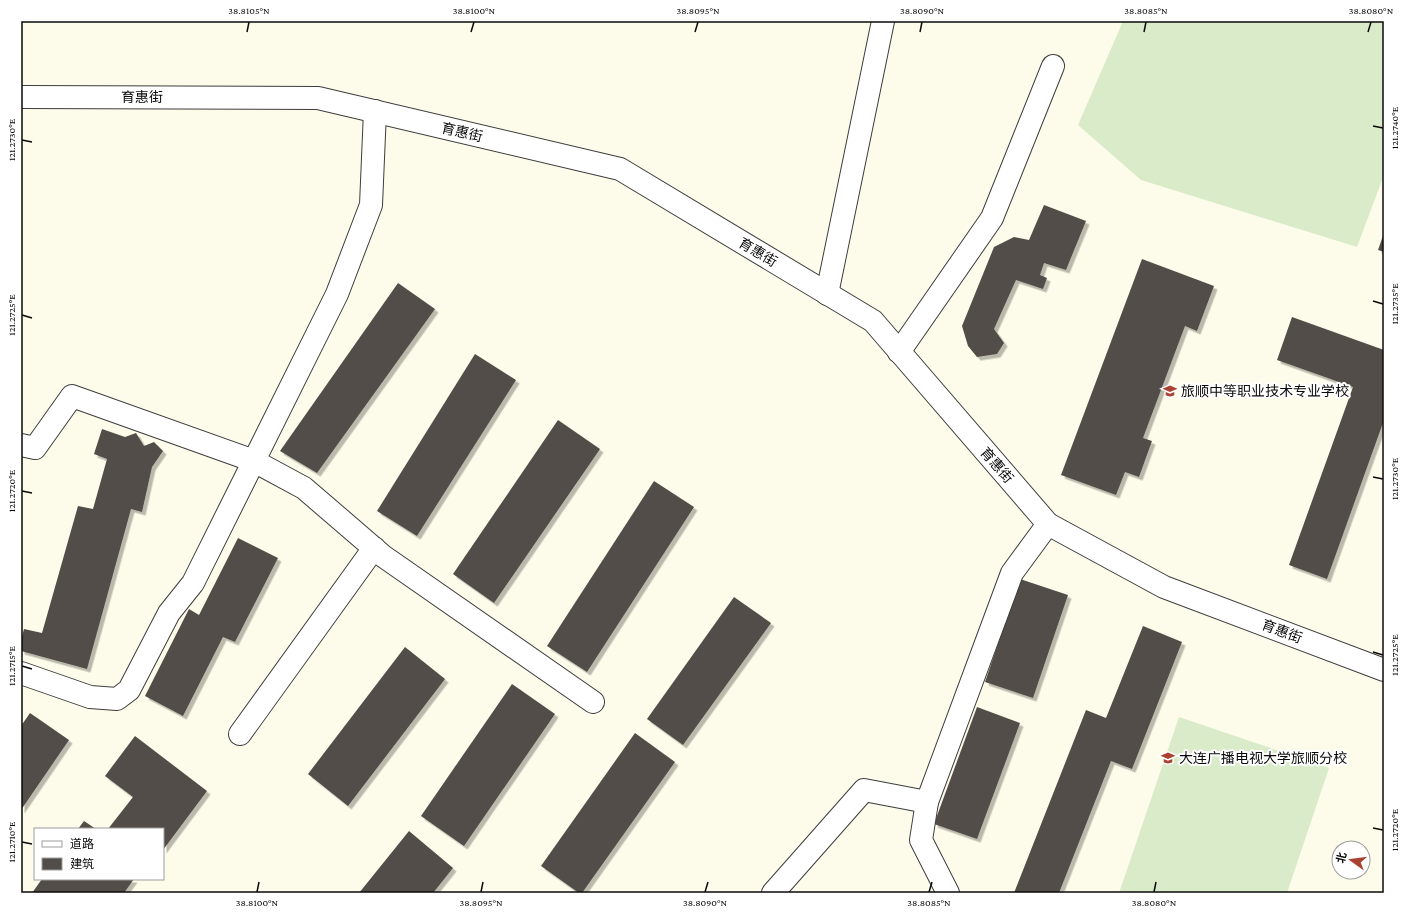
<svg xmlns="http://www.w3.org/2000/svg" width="1405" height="914" viewBox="0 0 1405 914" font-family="'Crimson Pro','Noto Sans SC',serif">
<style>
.pitch{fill:#d9ebc9}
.building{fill:#524d48;filter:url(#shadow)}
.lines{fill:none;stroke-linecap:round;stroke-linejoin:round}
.minor-casing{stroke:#3d3d3d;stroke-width:24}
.minor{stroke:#fff;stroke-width:22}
.ticks{fill:none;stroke:#0a0a0a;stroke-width:1.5}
.labels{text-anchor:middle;stroke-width:4;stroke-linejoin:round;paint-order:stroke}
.street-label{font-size:14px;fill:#0a0a0a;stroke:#fff}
.poi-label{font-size:14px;fill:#0a0a0a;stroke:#fff;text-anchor:start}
.neatline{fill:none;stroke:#0a0a0a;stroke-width:1.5}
.ticks-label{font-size:10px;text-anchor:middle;fill:#0a0a0a}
</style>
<defs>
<filter id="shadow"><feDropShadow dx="3.5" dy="3.5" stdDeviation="0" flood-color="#0004"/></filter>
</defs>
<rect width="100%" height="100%" fill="#fdfcea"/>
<g class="pitch">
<polygon points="1123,21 1384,21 1384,175 1357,247 1141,180 1078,125"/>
<polygon points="1179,717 1329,768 1287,893 1119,893"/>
</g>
<g class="building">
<polygon points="1044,205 1086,221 1066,270 1044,263 1040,275 1047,278 1043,289 1016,280 994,329 1004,343 997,354 977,357 968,346 962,326 994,247 1014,237 1029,240"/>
<polygon points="1384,233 1384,252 1378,250"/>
<polygon points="1142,259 1214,286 1197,331 1185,326 1143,438 1152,441 1139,477 1125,472 1116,495 1061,475"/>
<polygon points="398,283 435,309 317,473 280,451"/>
<polygon points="1292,317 1384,350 1384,420 1327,579 1289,565 1353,387 1277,360"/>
<polygon points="475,354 516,380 417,536 377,511"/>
<polygon points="558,420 600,449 494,603 453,574"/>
<polygon points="102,429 125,437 136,433 144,446 154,442 163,451 152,467 142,512 131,509 87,669 21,651 21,640 24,629 42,633 78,506 93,509 107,459 94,454"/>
<polygon points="654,481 694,507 587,672 547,646"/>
<polygon points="238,538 278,558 235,642 223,637 183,716 145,696 189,609 199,615"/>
<polygon points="1020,579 1068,595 1033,698 985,682"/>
<polygon points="734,597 771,623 683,745 647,719"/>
<polygon points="1143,626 1182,642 1132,769 1111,761 1059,893 1014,893 1086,710 1106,718"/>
<polygon points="405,647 445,679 348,806 308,774"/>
<polygon points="512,684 555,714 464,846 421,816"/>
<polygon points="977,707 1020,723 977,839 934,824"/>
<polygon points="30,713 69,740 21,810 21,726"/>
<polygon points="635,733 675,762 582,893 579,893 541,866"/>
<polygon points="135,736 207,791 163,850 163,829 108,829 133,797 105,776"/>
<polygon points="84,821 96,829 78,829"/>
<polygon points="409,831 453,868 433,893 359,893"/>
<polygon points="42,879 134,879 124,893 32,893"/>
</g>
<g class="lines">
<g class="minor-casing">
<g id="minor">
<polyline points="21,97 318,98 620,169 873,321 1048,524 1164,587 1384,670"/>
<polyline points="827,294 883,21"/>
<polyline points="899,352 992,218 1053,66"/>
<polyline points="21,445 35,448 72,396 254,461 304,488 383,556 593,702"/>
<polyline points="21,673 90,697 117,699 129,690 169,613 193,583 337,294 371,205 375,111"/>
<polyline points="240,734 374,548"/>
<polyline points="773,893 864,790 927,802"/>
<polyline points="948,893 921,840 927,802 1012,573 1048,524"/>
</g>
</g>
<use href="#minor" class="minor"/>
</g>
<path class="ticks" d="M 247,32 L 249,22M 471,32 L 474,22M 695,32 L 698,22M 920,32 L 922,22M 1144,32 L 1146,22M 1368,32 L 1371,22M 1373,126 L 1383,128M 22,140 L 32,142M 1373,301 L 1383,304M 22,315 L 32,318M 1373,477 L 1383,479M 22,491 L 32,493M 1373,652 L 1383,655M 22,666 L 32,669M 1373,828 L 1383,830M 22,842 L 32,844M 257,892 L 259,882M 481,892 L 483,882M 705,892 L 708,882M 929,892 L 932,882M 1154,892 L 1156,882"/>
<defs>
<g id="school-bare" transform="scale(1.08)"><path d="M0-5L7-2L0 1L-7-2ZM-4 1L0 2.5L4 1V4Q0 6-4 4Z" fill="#aa4233" stroke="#fff" stroke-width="2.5" paint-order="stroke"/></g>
<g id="university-bare" transform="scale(1.08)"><path d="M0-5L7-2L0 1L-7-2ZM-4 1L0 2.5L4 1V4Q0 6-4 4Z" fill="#aa4233" stroke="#fff" stroke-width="2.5" paint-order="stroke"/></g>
</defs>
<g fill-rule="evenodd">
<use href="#school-bare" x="1170" y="391"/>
<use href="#university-bare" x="1168" y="758"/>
</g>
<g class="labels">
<g class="street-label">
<text x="142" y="102">育惠街</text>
<text transform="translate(462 132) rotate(13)" y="5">育惠街</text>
<text transform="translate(758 252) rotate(31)" y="5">育惠街</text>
<text transform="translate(997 465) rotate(49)" y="5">育惠街</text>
<text transform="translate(1282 631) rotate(21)" y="5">育惠街</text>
</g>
<g class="poi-label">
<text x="1181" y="396">旅顺中等职业技术专业学校</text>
<text x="1179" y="763">大连广播电视大学旅顺分校</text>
</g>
</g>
<rect width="1405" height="914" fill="none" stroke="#ffffff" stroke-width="44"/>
<rect x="34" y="828" width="130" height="52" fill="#ffffff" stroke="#9d9d9d"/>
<rect x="42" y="841" width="20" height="6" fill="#ffffff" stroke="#9d9d9d"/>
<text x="70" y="848" font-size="12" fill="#0a0a0a">道路</text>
<rect x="42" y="858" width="20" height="12" fill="#524d48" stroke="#9d9d9d"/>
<text x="70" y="868" font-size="12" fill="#0a0a0a">建筑</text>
<g transform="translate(1351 860) rotate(284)"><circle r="19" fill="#ffffff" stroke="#9d9d9d"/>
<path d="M0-3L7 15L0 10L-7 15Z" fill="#aa4233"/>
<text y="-6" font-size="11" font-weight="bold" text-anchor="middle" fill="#0a0a0a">北</text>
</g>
<rect x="22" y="22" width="1361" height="870" class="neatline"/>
<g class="ticks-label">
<text x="249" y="14">38.8105°N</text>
<text x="474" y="14">38.8100°N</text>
<text x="698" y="14">38.8095°N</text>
<text x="922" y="14">38.8090°N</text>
<text x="1146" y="14">38.8085°N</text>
<text x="1371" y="14">38.8080°N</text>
<text transform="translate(1394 128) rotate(-90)" y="4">121.2740°E</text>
<text transform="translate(11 140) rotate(-90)" y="4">121.2730°E</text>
<text transform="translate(1394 304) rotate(-90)" y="4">121.2735°E</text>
<text transform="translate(11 315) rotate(-90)" y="4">121.2725°E</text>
<text transform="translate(1394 479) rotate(-90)" y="4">121.2730°E</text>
<text transform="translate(11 491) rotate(-90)" y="4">121.2720°E</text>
<text transform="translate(1394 655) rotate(-90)" y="4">121.2725°E</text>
<text transform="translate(11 666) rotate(-90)" y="4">121.2715°E</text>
<text transform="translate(1394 830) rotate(-90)" y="4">121.2720°E</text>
<text transform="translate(11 842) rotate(-90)" y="4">121.2710°E</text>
<text x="257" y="906">38.8100°N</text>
<text x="481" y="906">38.8095°N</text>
<text x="705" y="906">38.8090°N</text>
<text x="929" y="906">38.8085°N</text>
<text x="1154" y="906">38.8080°N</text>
</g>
</svg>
